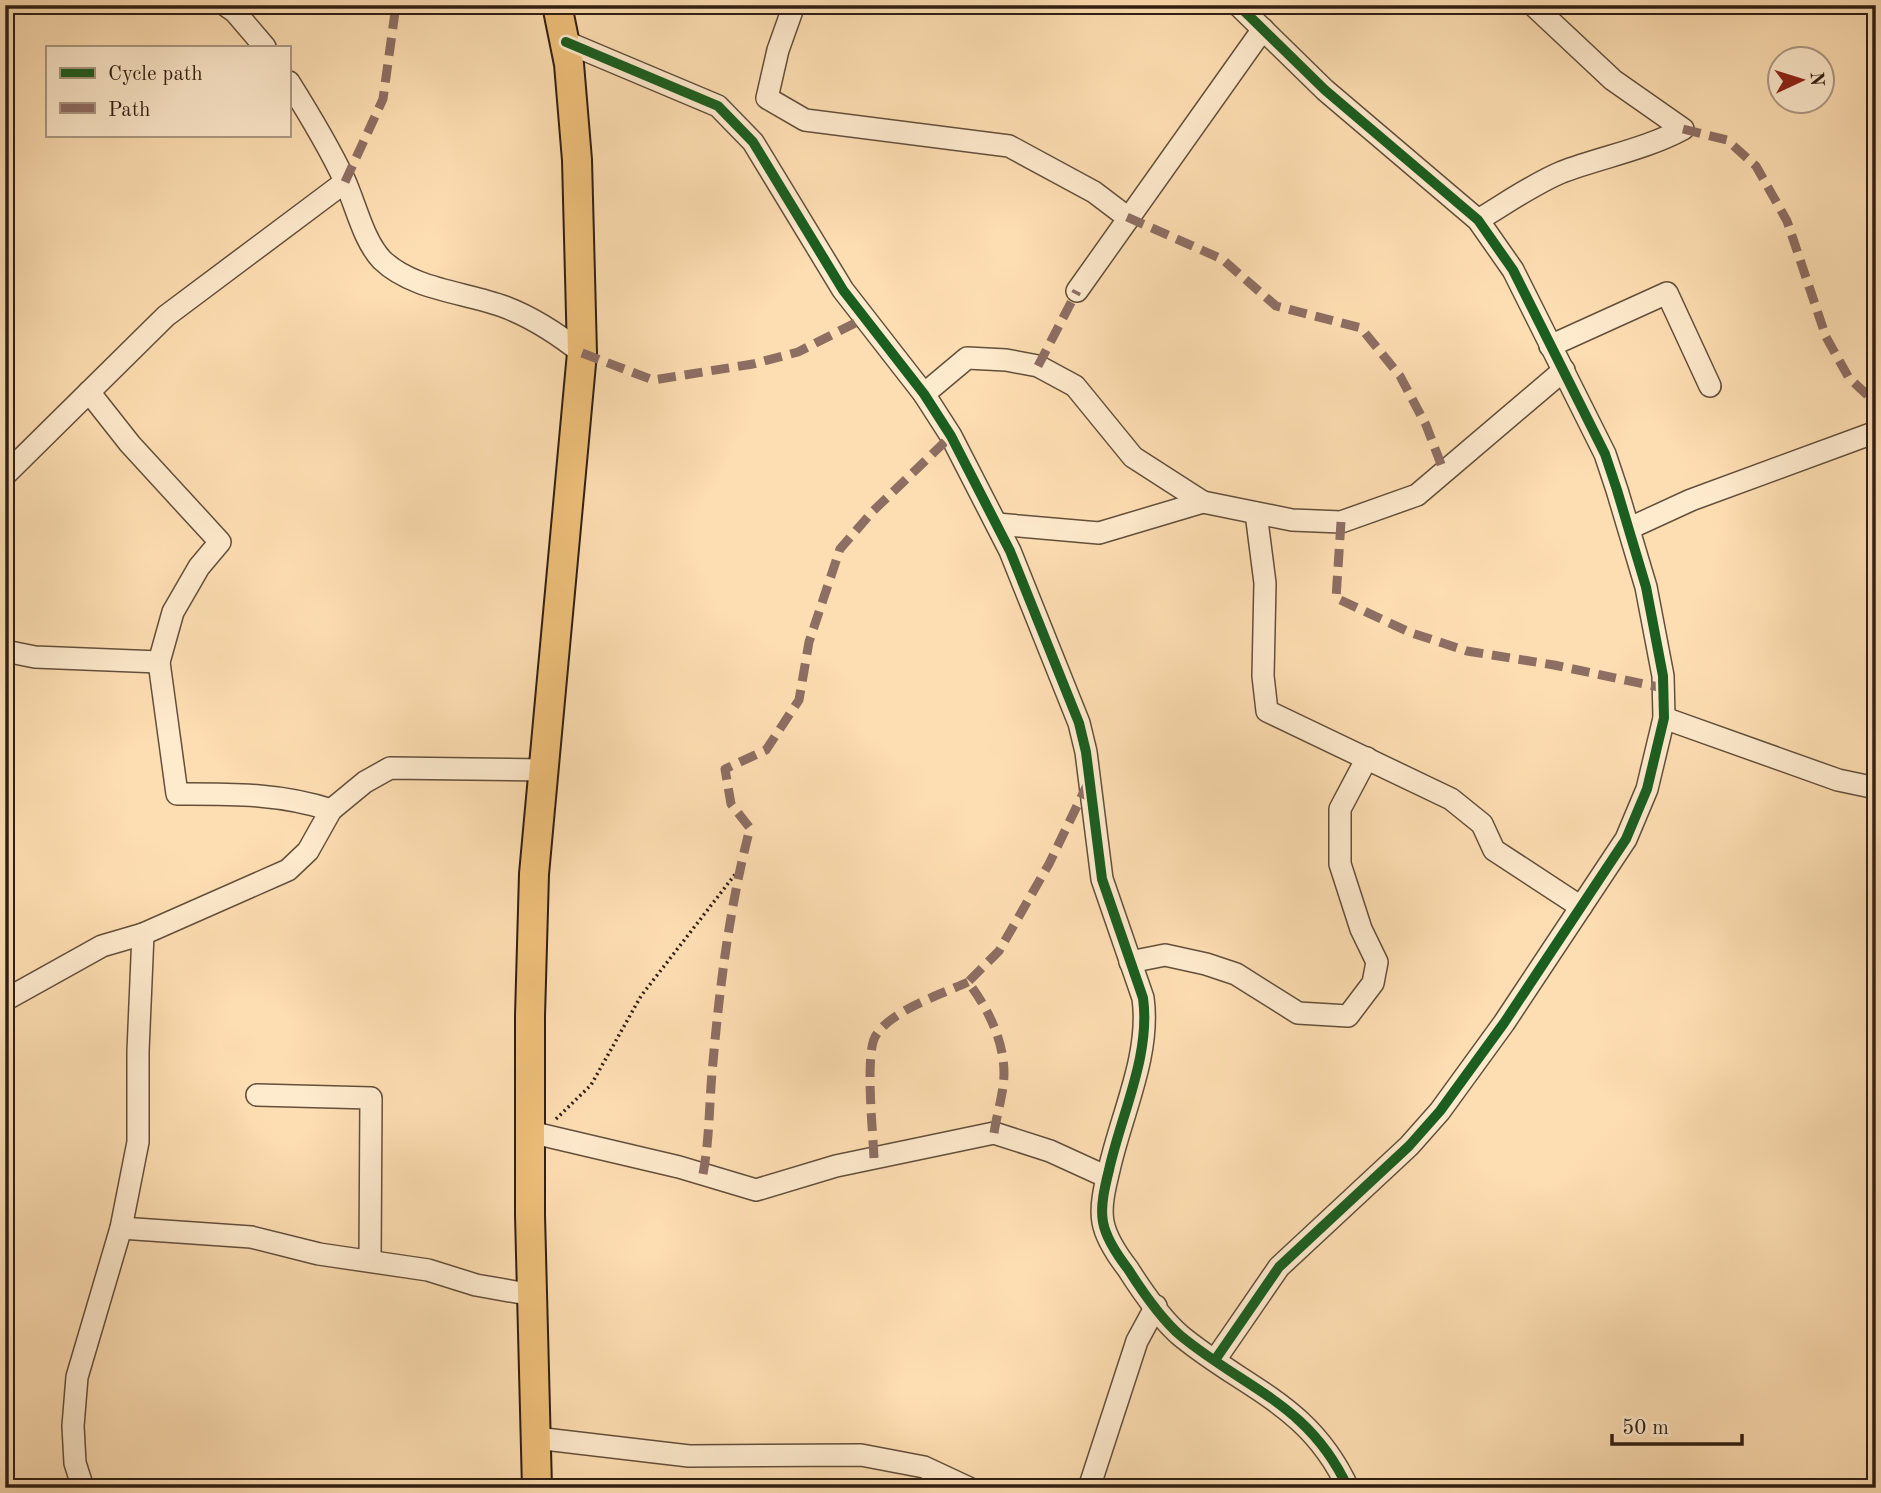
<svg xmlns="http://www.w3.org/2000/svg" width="1881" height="1493" viewBox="0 0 1881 1493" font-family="'Old Standard TT',serif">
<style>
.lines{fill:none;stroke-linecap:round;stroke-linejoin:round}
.minor-casing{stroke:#634f3b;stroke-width:24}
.major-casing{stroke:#301f13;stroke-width:32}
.path{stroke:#301f13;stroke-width:3.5;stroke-dasharray:2 3.5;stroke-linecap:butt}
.minor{stroke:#feeacd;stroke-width:21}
.major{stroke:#eebf79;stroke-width:28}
.quiet{stroke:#8d6e63;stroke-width:9;stroke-dasharray:18 9;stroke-linecap:butt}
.cycleway-casing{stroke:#feeacd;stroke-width:15}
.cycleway{stroke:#1b5e20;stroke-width:10}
</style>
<rect width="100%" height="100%" fill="#fddeb2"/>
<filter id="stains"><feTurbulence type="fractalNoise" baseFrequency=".00286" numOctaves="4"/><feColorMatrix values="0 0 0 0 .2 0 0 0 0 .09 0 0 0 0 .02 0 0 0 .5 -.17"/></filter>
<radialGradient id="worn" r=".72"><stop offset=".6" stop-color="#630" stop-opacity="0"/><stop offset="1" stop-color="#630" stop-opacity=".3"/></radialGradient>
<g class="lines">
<g class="minor-casing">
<g id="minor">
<polyline points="225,5 235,12 265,47"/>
<polyline points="794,5 778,50 767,98 805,120 1009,146 1094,192 1127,217"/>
<path d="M 566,42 L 718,106 L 753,142 L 843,290 L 924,394 L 951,436 L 1010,551 L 1079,723 L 1086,752 L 1102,879 L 1143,998 C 1151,1055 1121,1115 1109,1170 C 1105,1186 1100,1206 1103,1222 C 1106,1239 1118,1256 1128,1269 C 1142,1291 1161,1319 1181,1336 C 1247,1390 1309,1404 1348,1488"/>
<path d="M 289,82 C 309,114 328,145 344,179 C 356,205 363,240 382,260 C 413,290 465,292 505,307 C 534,318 558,334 582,353"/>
<path d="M 1478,220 C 1505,204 1533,184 1562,172 C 1602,157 1646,149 1683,129 L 1613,80 L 1533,5"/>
<polyline points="1077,291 1263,29"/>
<polyline points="1550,346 1667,293 1710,386"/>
<path d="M 89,392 L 130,444 L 220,542 L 199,567 L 173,612 L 159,662 L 177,794 C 231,794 280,793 331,810"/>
<polyline points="924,394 967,358 1006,360 1038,366 1075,386 1133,457 1203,502 1292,520 1341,522 1417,495 1564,370"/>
<polyline points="5,475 166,316 345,182"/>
<polyline points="1256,513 1265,583 1263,676 1267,711 1451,799 1482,824 1494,850 1581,907"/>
<polyline points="997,524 1099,533 1203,502"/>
<polyline points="1630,528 1691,500 1876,432"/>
<polyline points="5,651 35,657 159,662"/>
<polyline points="1664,718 1838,780 1876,788"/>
<polyline points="1130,962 1165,955 1206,964 1236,974 1298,1013 1348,1016 1373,983 1377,962 1361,929 1340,864 1340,809 1367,758"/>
<polyline points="5,1000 102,946 143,934 288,870 308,851 331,810 365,782 390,768 545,770"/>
<polyline points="257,1095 371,1098 370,1260"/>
<polyline points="530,1132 679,1167 756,1190 836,1166 994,1133 1050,1151 1107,1177"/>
<polyline points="121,1228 251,1237 319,1254 428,1270 476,1285 533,1295"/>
<polyline points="1215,1360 1279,1267 1409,1146 1440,1111 1504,1023 1626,839 1647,789 1664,718 1663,676 1646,587 1617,490 1605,454 1513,270 1478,220 1325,90 1238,5"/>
<polyline points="536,1438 689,1456 861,1455 924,1467 969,1488"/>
<polyline points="83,1488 75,1463 73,1426 77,1377 121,1228 138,1142 138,1051 143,934"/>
<polyline points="1089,1488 1137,1341 1156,1306"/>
</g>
</g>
<g class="major-casing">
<polyline id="major" points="537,1488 530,1215 530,1016 534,874 582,353 577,160 569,64 557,5"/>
</g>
<polyline class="path" points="556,1119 591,1085 641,996 740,868"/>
<use href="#minor" class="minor"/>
<use href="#major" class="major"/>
<g class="quiet">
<polyline points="1683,129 1727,140 1756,166 1787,221 1826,337 1849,378 1876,403"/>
<polyline points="345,182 383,99 396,5"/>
<polyline points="1127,217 1222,259 1276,306 1361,328 1400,376 1426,425 1444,472"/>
<polyline points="582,353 653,380 753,364 798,352 865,318"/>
<polyline points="1038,366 1077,291"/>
<polyline points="1341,522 1336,598 1409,632 1467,651 1554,665 1663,688"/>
<path d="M 994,1133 C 997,1113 1004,1092 1004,1073 C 1004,1040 987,1007 968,982 L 999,951 L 1049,864 L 1088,783"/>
<path d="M 874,1158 C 873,1133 865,1056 875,1037 C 889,1011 942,994 968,982"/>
<path d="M 703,1174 C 710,1137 709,1100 713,1062 C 720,983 730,905 750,828 L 731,804 L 725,769 L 766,750 L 799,700 L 809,642 L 840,549 L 873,511 L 951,436"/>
</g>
<g class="cycleway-casing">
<g id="cycleway">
<path d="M 566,42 L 718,106 L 753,142 L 843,290 L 924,394 L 951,436 L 1010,551 L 1079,723 L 1086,752 L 1102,879 L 1143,998 C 1151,1055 1121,1115 1109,1170 C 1105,1186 1100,1206 1103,1222 C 1106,1239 1118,1256 1128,1269 C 1142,1291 1161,1319 1181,1336 C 1247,1390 1309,1404 1348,1488"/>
<polyline points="1215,1360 1279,1267 1409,1146 1440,1111 1504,1023 1626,839 1647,789 1664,718 1663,676 1646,587 1617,490 1605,454 1513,270 1478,220 1325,90 1238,5"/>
</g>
</g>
<use href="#cycleway" class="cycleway"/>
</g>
<rect width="1881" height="1493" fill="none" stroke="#fddeb2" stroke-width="28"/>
<rect x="7" y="7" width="1867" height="1479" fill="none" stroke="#301f13" stroke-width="3.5"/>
<rect x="14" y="14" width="1853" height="1465" fill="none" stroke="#301f13" stroke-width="2"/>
<rect x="46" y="46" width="245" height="91" fill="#feeacd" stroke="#ac9983" stroke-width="2"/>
<rect x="60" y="68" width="35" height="10" fill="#1b5e20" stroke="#ac9983" stroke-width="2"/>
<text x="108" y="80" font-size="21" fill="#301f13">Cycle path</text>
<rect x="60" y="103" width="35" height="10" fill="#8d6e63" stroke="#ac9983" stroke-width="2"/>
<text x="108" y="116" font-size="21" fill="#301f13">Path</text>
<g transform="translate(1801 80) rotate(86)"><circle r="33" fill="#feeacd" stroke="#ac9983" stroke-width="2"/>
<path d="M0-5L12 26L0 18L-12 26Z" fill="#8f2418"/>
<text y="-10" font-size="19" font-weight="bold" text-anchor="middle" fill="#301f13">N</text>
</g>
<path d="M1612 1434v10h130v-10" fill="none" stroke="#301f13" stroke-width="3.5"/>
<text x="1622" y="1434" font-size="21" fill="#301f13" stroke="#feeacd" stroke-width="5" paint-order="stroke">50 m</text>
<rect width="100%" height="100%" filter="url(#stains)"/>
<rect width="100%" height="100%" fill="url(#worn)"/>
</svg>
